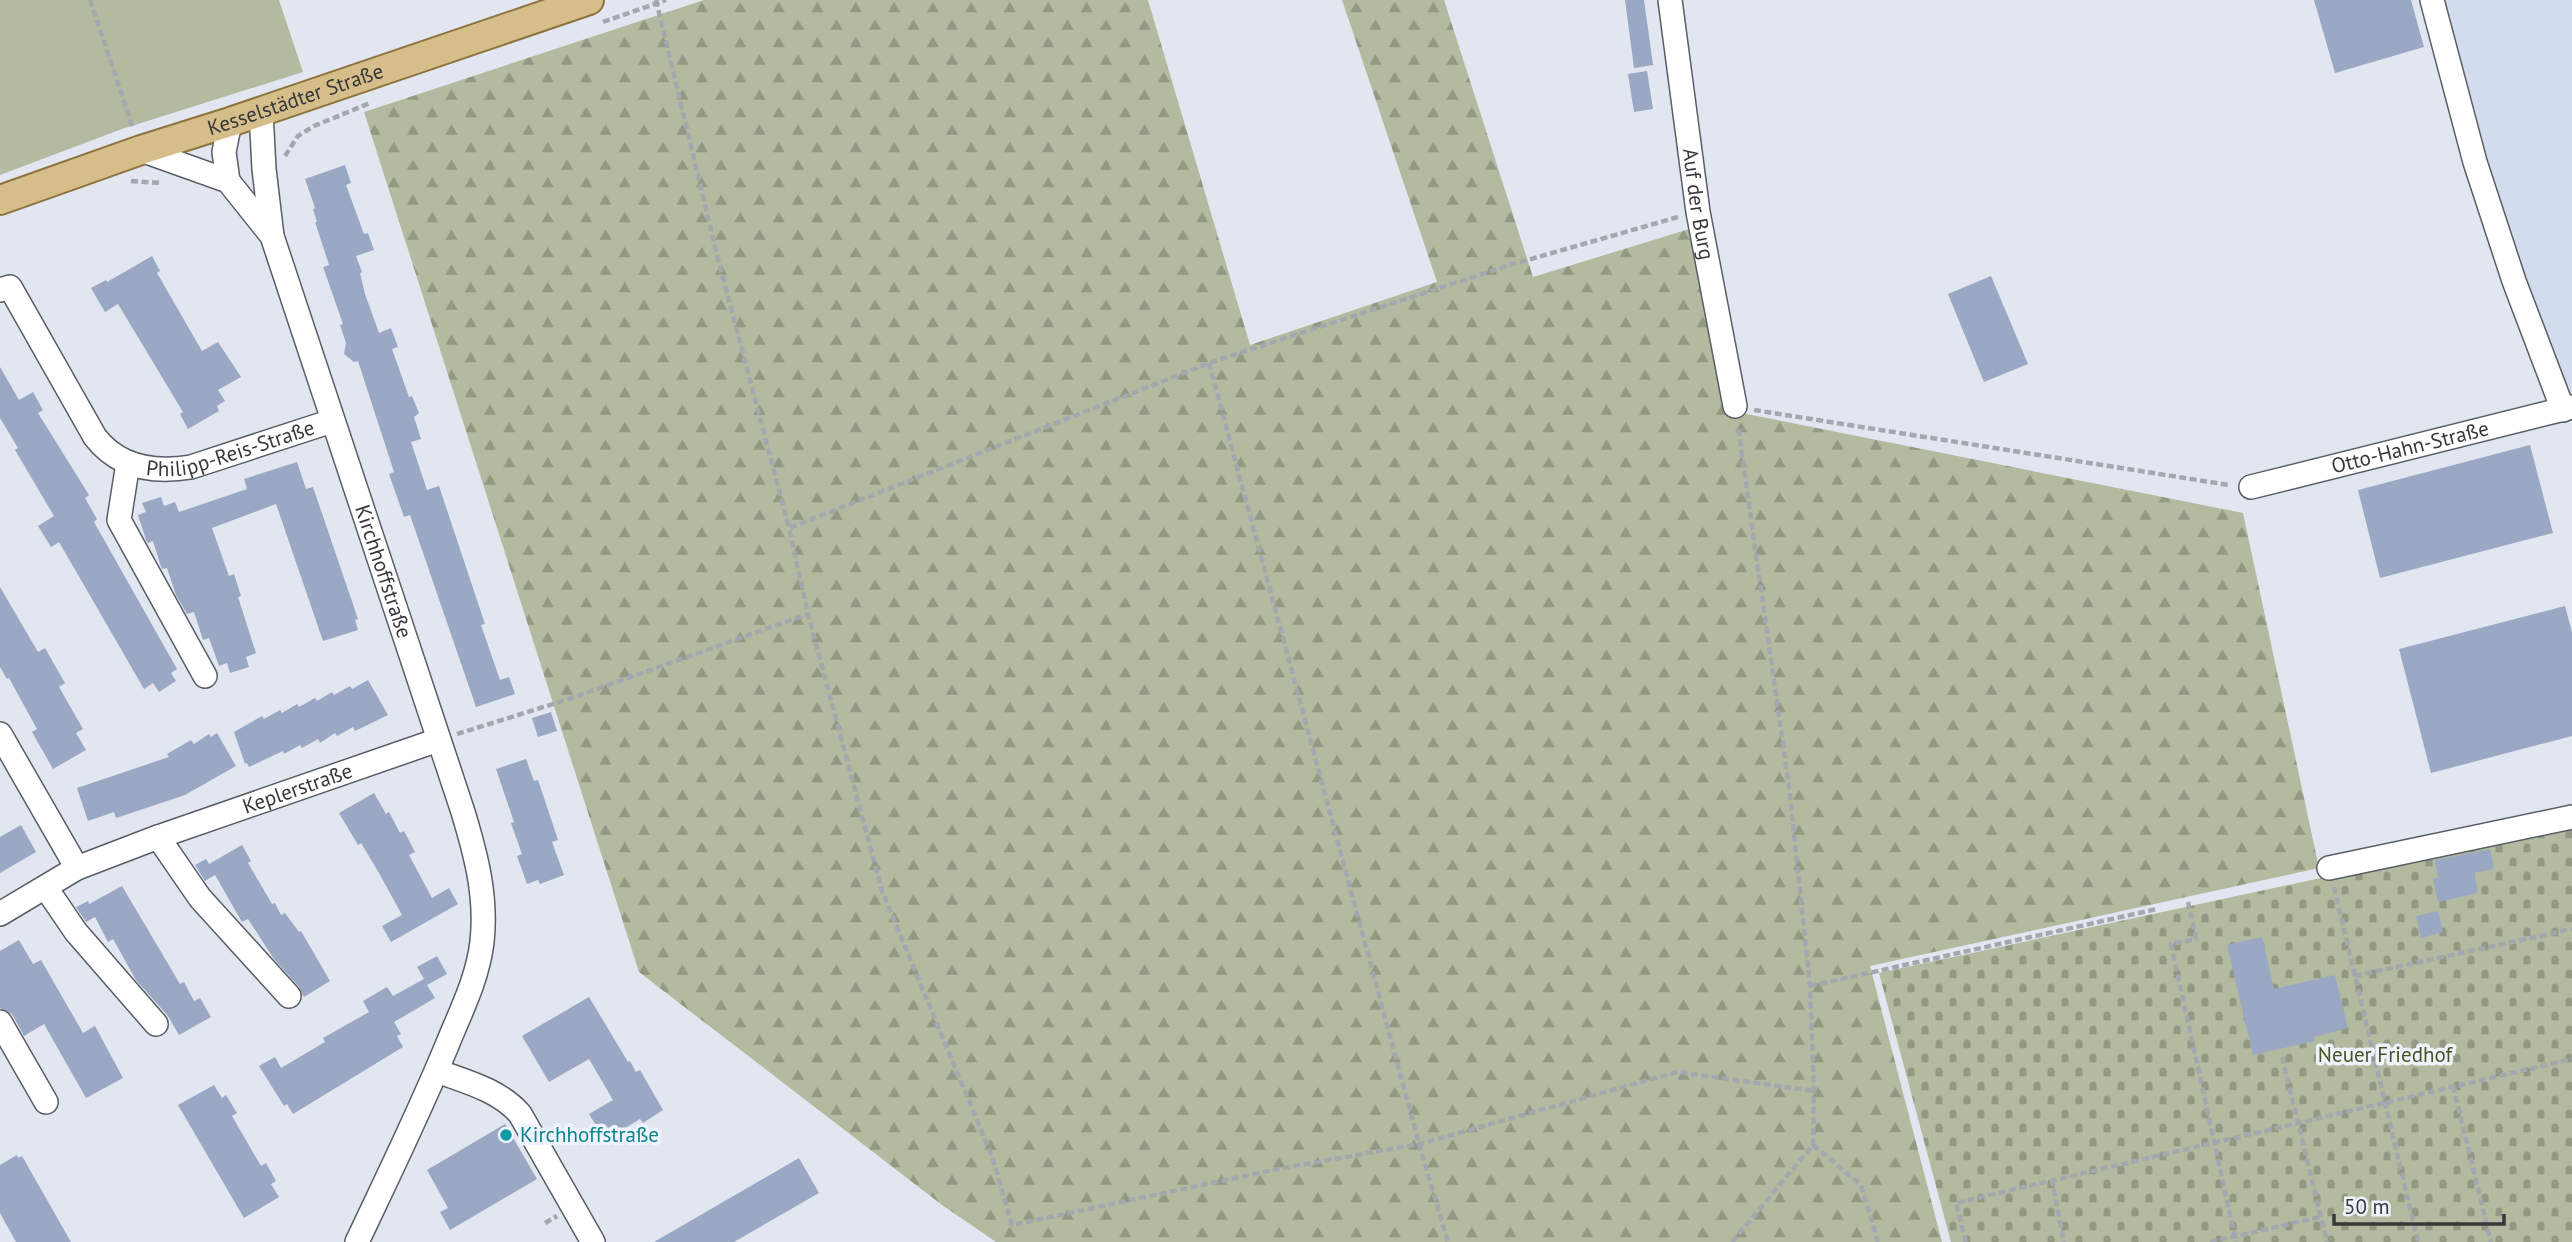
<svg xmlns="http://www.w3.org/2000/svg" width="2572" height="1242" viewBox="0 0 2572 1242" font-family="'PT Sans',sans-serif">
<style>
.built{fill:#d3dced}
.green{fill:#b2bb9f}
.forest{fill:url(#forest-firs)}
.cemetery{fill:url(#cemetery-stones)}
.building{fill:#9ba8c4}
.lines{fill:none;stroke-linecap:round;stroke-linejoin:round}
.minor-casing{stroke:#595d66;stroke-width:26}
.major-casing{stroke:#8c733c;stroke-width:32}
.path{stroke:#a3a7ae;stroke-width:4.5;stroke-dasharray:7 3.5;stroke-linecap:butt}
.minor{stroke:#fff;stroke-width:23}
.major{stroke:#d6be8b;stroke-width:28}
.culture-dot{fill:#0f9aa8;stroke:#eef3fe;stroke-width:2.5}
.labels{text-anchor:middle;stroke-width:7;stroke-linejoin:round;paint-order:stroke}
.street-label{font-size:21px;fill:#36383b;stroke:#eef3fe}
.park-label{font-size:21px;fill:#475322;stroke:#eef3fe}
.culture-label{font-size:21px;fill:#0d838f;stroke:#eef3fe;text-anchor:start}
</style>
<defs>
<pattern id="forest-firs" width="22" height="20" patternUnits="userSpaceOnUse" patternTransform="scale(1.75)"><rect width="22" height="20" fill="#b2bb9f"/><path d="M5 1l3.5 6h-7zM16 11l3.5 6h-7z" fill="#929983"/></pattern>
<pattern id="cemetery-stones" width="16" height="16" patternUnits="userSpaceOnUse" patternTransform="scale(1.75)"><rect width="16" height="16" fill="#b2bb9f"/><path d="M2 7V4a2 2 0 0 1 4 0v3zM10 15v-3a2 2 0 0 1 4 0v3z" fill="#929983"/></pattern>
</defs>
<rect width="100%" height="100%" fill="#e1e6f0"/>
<polygon class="built" points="2423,0 2572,0 2572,398 2548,404"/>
<polygon class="green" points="0,0 279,0 303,72 122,129 0,175"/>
<polygon class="forest" points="704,0 1148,0 1250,345 1437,282 1342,0 1444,0 1533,277 1699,226 1737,412 2243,513 2319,868 1870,966 1942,1242 996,1242 942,1205 639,972 364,112"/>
<polygon class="cemetery" points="2572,824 2572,1242 1951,1242 1879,973"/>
<g class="building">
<polygon points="1625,0 1644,0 1653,65 1634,68"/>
<polygon points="2314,0 2411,0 2424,47 2335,73"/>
<polygon points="1647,71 1653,109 1634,112 1628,74"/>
<polygon points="345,165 351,183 346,185 364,234 368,233 374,250 356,256 362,272 360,273 365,294 379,333 391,328 398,347 392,349 409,397 412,396 419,413 414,417 421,439 411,442 427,490 439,486 485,624 481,625 500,680 509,677 515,694 476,707 410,515 404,517 389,474 394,472 358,361 354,362 344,354 346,343 340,325 343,324 323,267 329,265 315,222 317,222 313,209 315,208 305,179"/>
<polygon points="152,256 160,271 157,273 202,351 218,342 241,377 218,390 225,401 217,406 219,411 188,429 180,414 183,412 118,304 105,312 91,288 106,280 107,282"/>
<polygon points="1991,276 2028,364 1984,382 1948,294"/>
<polygon points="0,367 19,400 33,392 43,410 38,413 89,495 85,498 97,519 94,522 177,669 171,673 176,681 159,692 153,683 144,689 59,542 51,547 38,526 54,516 15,450 18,448 0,418"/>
<polygon points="2530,445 2553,533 2380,578 2358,490"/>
<polygon points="297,462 306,489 313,487 358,619 355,620 358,630 323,641 276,504 212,528 229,576 234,574 241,596 238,597 256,653 246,657 249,667 230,673 227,663 219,666 209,638 203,640 194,612 187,614 176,595 167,568 162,569 161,567 153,541 148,543 146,540 138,515 146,512 142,503 161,497 164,506 175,502 179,512 247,489 244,479"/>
<polygon points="0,587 38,652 45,648 65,683 59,687 83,729 76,733 86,750 53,769 32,732 37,729 9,678 7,679 0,667"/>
<polygon points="2565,606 2572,632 2572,736 2431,773 2399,649"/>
<polygon points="368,680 388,715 355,731 353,727 337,736 335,733 320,743 318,739 302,748 300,745 284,754 283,751 249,767 247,763 245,764 234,732 262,716 264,719 280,710 282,713 297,704 299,707 315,698 317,701 332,692 334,695 350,686 352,689"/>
<polygon points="551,712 557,731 538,737 532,718"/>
<polygon points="217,733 236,766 185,795 116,818 114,812 88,821 77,788 169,757 167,754 191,740 194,744 209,734 211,737"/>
<polygon points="526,759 534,781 538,780 558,840 552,842 564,875 540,884 538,880 527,884 517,856 522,854 511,823 514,822 496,769"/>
<polygon points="374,793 386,814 389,812 400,833 404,831 415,852 409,855 432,898 449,888 458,904 391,942 382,926 402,915 379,873 361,843 358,845 339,813"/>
<polygon points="21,825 36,852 0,873 0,837"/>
<polygon points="242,845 251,861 248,863 272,904 275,903 281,915 285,913 299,932 301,931 330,981 304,997 299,987 274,959 248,919 242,922 215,875 205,881 195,865 206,859 209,864"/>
<polygon points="2490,849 2494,869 2474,873 2478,893 2438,902 2433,879 2438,878 2435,860"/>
<polygon points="122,886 180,984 184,982 194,1001 200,998 211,1017 179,1035 168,1016 136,980 113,939 108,942 95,917 86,922 76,907 88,901 89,904"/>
<polygon points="2438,911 2443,932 2421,938 2416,916"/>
<polygon points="2262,937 2274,989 2335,975 2348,1028 2314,1037 2315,1041 2253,1055 2227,945"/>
<polygon points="19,940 33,964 41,960 83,1033 95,1026 123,1078 86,1098 44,1024 24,1036 12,1014 0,1008 0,951"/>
<polygon points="437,956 447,974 427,985 435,998 394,1022 401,1034 397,1036 403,1047 293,1114 287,1104 284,1106 259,1066 275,1057 281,1068 325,1042 323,1038 369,1012 363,1001 387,987 393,996 424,979 417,967"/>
<polygon points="589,997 628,1062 630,1061 636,1072 640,1070 663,1110 643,1123 640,1119 605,1140 589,1114 613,1100 589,1059 549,1082 522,1036"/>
<polygon points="214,1085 222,1098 226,1095 237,1113 232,1116 261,1166 266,1163 276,1181 271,1184 279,1197 244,1218 178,1105"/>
<polygon points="505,1124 537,1179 450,1230 440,1212 448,1208 427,1170"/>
<polygon points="17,1155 18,1158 22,1156 71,1242 16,1242 0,1213 0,1165"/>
<polygon points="799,1158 819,1193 734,1242 654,1242"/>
</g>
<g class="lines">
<g class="minor-casing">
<g id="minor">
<path id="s1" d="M 1670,0 L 1698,212 L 1735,406"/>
<polyline points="2432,0 2475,162 2514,281 2563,410"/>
<path id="s2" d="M 261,112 L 264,169 L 272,236 L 463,812 C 476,855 487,896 482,942 C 478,976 463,1007 450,1038 C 422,1107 389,1174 357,1242"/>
<polyline points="141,150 228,181 272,236"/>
<polyline points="228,181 224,152 230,122"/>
<path id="s3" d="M 0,290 L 10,287 L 95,437 C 119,468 155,473 191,467 L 332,421"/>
<polyline points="128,463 119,520 205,676"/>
<path id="s4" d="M 2251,487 L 2572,407"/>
<polyline points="0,734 77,868"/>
<polyline points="158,837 200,898 289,996"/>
<polyline points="2329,868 2572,817"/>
<polyline points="46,888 76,932 156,1024"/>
<path id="s5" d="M 0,914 L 77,868 L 158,837 L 438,740"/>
<polyline points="0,1022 46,1102"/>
<path d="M 437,1071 C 467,1082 499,1090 520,1114 L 593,1242"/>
</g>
</g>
<g class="major-casing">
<g id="major">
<path id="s6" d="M 0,200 L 141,150 L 230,122 L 589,0"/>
</g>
</g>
<g class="path">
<polyline points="90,0 133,128"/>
<polyline points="656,0 717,255 789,528"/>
<polyline points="603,22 666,0"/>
<polyline points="285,156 298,136 314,126 370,103"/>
<polyline points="131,181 161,183"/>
<polyline points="1678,217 1510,265 1209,363 789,528 808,614 882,891 993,1159 1012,1225 1278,1169 1419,1144 1677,1072 1814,1091"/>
<polyline points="1209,363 1419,1144 1448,1242"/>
<polyline points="1754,410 2229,485"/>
<polyline points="457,734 566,700 808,614"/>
<polyline points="2334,887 2418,1242"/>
<polyline points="2188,902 2196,939 2171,944 2236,1242"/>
<polyline points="2355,976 2572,929"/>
<polyline points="1810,986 2157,909"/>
<polyline points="2282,1057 2327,1242"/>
<polyline points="2453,1086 2491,1242"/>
<polyline points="1813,1145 1861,1185 1878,1242"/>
<polyline points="2052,1179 2064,1242"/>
<polyline points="545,1223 557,1216"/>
<polyline points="1732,1242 1813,1145 1814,1091 1810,986 1789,787 1738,427"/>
<polyline points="1966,1242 1956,1203 2572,1059"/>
<polyline points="2210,1242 2320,1217"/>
</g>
<use href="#minor" class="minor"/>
<use href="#major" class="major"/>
</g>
<circle class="culture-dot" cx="506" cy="1135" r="7"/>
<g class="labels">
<g class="street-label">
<text dy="7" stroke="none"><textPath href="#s6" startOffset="312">Kesselstädter Straße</textPath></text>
<text dy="7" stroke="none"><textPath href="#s1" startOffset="206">Auf der Burg</textPath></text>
<text dy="7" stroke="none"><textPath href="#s3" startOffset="331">Philipp-Reis-Straße</textPath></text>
<text dy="7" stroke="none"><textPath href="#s4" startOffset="164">Otto-Hahn-Straße</textPath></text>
<text dy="7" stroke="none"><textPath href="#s2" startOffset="478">Kirchhoffstraße</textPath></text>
<text dy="7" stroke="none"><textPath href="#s5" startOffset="324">Keplerstraße</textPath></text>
</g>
<g class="park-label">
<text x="2385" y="1062">Neuer Friedhof</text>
</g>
<g class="culture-label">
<text x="520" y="1142">Kirchhoffstraße</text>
</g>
</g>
<path d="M2334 1214v10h170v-10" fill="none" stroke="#36383b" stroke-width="3.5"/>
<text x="2344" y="1214" font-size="21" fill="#36383b" stroke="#eef3fe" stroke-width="5" paint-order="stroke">50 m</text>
</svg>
